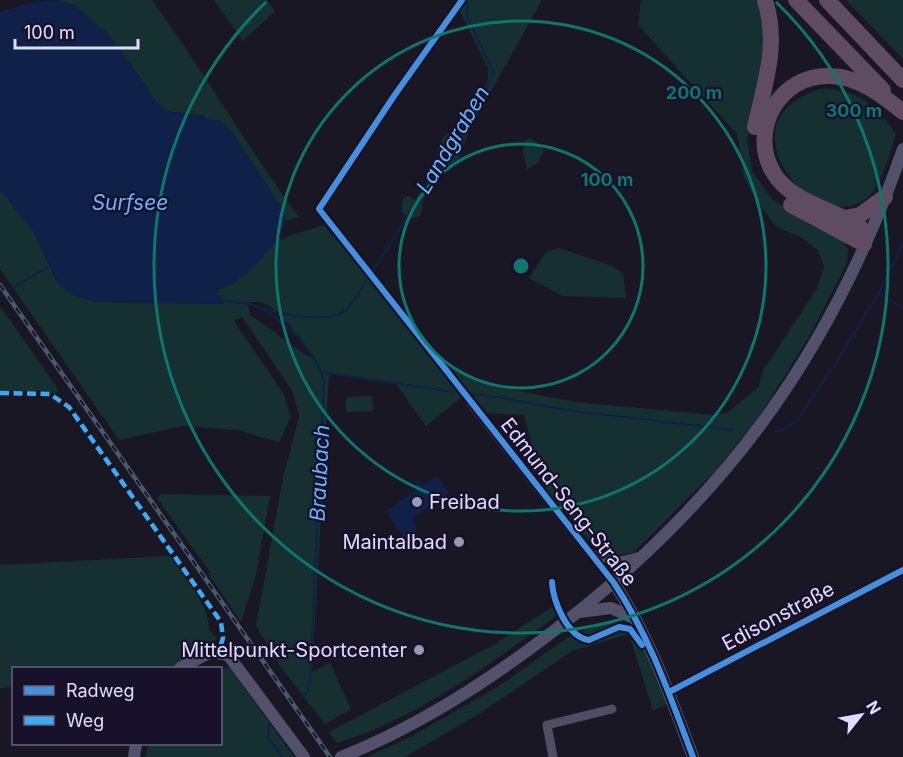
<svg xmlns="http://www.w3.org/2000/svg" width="903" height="757" viewBox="0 0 903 757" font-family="Inter,sans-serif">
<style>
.green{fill:#163032;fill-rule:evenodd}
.water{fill:#0f2149}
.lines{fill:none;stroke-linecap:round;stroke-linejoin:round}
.stream{stroke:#0f2149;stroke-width:2}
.street{stroke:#504d65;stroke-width:9}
.secondary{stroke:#53506a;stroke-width:12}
.highway{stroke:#5f4c62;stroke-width:16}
.rail-casing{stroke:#485b6e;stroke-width:4.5}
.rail{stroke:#17112a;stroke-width:2;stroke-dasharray:7;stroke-linecap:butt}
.quiet{stroke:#3fa9f5;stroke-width:4.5;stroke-dasharray:9 4.5;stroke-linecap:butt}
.cycleway-casing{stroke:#17112a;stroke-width:10}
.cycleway{stroke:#468fdf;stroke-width:6}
.ring{fill:none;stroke:#0f766e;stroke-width:3}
.poi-dot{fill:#9b97b2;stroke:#17112a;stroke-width:2}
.labels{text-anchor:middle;stroke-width:4.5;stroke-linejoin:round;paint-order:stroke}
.poi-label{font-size:20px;fill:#e1dcfe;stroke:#17112a;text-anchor:end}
.street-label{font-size:20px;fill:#e1dcfe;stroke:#17112a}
.water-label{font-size:21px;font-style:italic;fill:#6cb1fc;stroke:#17112a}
.centre{fill:#0f766e;stroke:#17112a;stroke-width:3}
.ring-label{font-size:18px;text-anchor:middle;font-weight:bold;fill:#0f766e;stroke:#17112a;stroke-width:4.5;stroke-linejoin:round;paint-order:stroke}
</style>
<rect width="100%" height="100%" fill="#1a1724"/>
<g class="green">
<path d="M 54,0 L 152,0 C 204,71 246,146 299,217 L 286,221 L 281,207 L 233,133 L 203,116 L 167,111 L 155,101 L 147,87 L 109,35 L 74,5 Z"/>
<polygon points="214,0 267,0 275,11 243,41"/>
<path d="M 466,0 L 542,0 L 469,130 L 459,159 C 438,170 422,191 421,215 L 411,219 L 402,213 L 403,198 L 408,196 L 415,200 L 437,166 L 438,149 L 443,137 L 461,126 L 487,84 L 489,70 L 459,9 Z"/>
<polygon points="641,0 758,0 767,22 761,87 747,139 752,171 771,198 810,225 843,241 848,249 847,263 809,337 760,415 716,470 633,553 614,555 592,544 542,485 524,415 487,413 444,361 492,386 576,402 712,415 727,413 758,388 764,369 817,288 824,267 818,250 804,239 777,227 758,203 744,178 737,134 638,25"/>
<polygon points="846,0 903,0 903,59"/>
<path d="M 820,89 C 857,88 876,105 896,134 C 889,154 882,188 864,200 C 813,235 718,121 820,89 Z"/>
<polygon points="529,138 545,148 537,164 527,169 523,152 525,140"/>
<path d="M 0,190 L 34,232 L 56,280 L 73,295 L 96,302 L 223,304 L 223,298 L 217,296 L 218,289 C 241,284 255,261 271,246 C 281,237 310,230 323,225 L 358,264 L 461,398 L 426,426 L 396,384 L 329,374 L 312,672 L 330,663 L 351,709 L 325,724 L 280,666 L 256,626 L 283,478 L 299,416 L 293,392 L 242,317 L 234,321 L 284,395 L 291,417 L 279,442 L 238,430 L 182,426 L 119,440 L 0,269 ZM 248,302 C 253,302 258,302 263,303 C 276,307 307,345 315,358 L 306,355 L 250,315 Z"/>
<polygon points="559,248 612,266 623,273 626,298 563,296 529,278 546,252"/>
<polygon points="0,306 58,389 56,394 45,391 0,391"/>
<polygon points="372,396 373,411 346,412 346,397"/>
<polygon points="161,494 270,496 256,575 241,622 208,573 210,572 157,498"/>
<path d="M 170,556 C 183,577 210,605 209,630 L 217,639 L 171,668 L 14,668 L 13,687 L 0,688 L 0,565 Z"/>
<path d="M 552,607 L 558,615 C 489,664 418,718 337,743 L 329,732 L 495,644 Z"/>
<polygon points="602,623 624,623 635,630 669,703 653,711 629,634 572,651 482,712 405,757 367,757 410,737 496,688 567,638"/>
<polygon points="230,668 294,757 145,757 149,744 220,744 221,669"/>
</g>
<g class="water">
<path d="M 54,0 L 74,5 L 109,35 L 147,87 L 155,101 L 167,111 L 221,121 L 233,133 L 286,215 C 287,240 241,284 218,289 L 217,296 L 223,298 L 224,304 L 96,302 L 73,295 L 60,286 L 34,232 L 0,190 L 0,12 L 33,2 Z"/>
<polygon points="437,476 449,493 414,517 417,535 403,536 386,511 419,488 414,480 417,479 422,486"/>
</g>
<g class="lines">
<g class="stream">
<polyline points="373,271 483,96 494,73 467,16 468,3"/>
<polyline points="879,293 903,243"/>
<polyline points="0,296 51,265"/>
<path d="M 221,300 C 231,302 243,302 253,305 C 281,315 317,353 324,381 L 310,681 L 307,693 L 300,697"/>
<path d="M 259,308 C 277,313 329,325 345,311 C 354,304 359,290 366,281"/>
<polyline points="322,372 453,392"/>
<polyline points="467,394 498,397 566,410 732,430"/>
<polyline points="775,431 784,430 798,419 837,361 879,293 903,309"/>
<polyline points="269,718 268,738 282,757"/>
</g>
<g class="street">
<polyline points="470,402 614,583"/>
<polyline points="591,554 617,562 638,557"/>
<polyline points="669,692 903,570"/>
<polyline points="553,757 547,725 612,709"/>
</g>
<g class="secondary">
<path d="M 614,583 C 650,637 670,696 693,757"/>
<polyline points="579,612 611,608 634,618"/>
<polyline points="180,668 211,652 228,655 304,757"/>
<polyline points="134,757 136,744"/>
<path d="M 341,757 C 415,728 484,684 547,636 C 722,504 831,356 903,149"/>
</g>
<g class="highway">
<polyline points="796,0 883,90"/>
<polyline points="827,0 903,80"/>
<path d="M 755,127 C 765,82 779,46 765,0"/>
<polyline points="791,205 864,244"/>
<polyline points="845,218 860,215 885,197"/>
<path d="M 864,244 C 864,238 864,232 860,227 C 855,221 846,218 840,216 C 816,205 787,196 773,172 C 748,129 781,73 831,76 C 859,77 882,95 903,112"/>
</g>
<g class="rail-casing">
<polyline id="rail" points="0,285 330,757"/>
</g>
<use href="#rail" class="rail"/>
<polyline class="quiet" points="0,393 50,394 69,407 221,622 223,638 219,651"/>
<g class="cycleway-casing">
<g id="cycleway">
<path d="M 462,0 L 394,96 L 319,209 L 614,583 C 650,637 670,696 693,757"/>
<path d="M 552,582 C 553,601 567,637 589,640 L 619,627 L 630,629 L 642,645"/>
<polyline points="669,692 903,570"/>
</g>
</g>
<use href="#cycleway" class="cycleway"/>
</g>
<g class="ring">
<circle cx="521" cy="266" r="122"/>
<circle cx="521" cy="266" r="245"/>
<path d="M776 2A367 367 0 1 1 266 2"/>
</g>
<g class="poi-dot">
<circle cx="417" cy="502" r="6"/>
<circle cx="459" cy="542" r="6"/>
<circle cx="419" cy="650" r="6"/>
</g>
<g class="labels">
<g class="poi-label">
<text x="429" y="509" text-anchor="start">Freibad</text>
<text x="447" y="549">Maintalbad</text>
<text x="407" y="657">Mittelpunkt-Sportcenter</text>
</g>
<g class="street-label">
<text transform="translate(569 502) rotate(52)" y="7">Edmund-Seng-Straße</text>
<text transform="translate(778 616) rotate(-28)" y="7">Edisonstraße</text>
</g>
<g class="water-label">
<text transform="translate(453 140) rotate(-59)" y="7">Landgraben</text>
<text x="130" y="210">Surfsee</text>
<text transform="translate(320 473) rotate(-87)" y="7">Braubach</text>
</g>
</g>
<circle cx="521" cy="266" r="9" class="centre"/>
<g class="ring-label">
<text x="694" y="99">200 m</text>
<text x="854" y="117">300 m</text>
<text x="607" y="186">100 m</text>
</g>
<rect x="12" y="667" width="210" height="78" fill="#17112a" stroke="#68627f" stroke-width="1.5"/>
<rect x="24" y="686" width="30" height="9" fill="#468fdf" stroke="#68627f" stroke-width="1.5"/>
<text x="66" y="697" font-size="18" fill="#e1dcfe">Radweg</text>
<rect x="24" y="716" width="30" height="9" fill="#3fa9f5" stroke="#68627f" stroke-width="1.5"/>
<text x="66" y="727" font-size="18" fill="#e1dcfe">Weg</text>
<g transform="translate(861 715) rotate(59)" stroke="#17112a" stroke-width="4.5" paint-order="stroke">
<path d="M0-4.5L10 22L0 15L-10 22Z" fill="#e1dcfe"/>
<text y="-9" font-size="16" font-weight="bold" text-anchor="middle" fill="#e1dcfe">N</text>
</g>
<path d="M15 39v9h123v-9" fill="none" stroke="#e1dcfe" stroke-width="3"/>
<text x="24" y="39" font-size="18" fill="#e1dcfe" stroke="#17112a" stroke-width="4.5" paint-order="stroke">100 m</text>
</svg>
